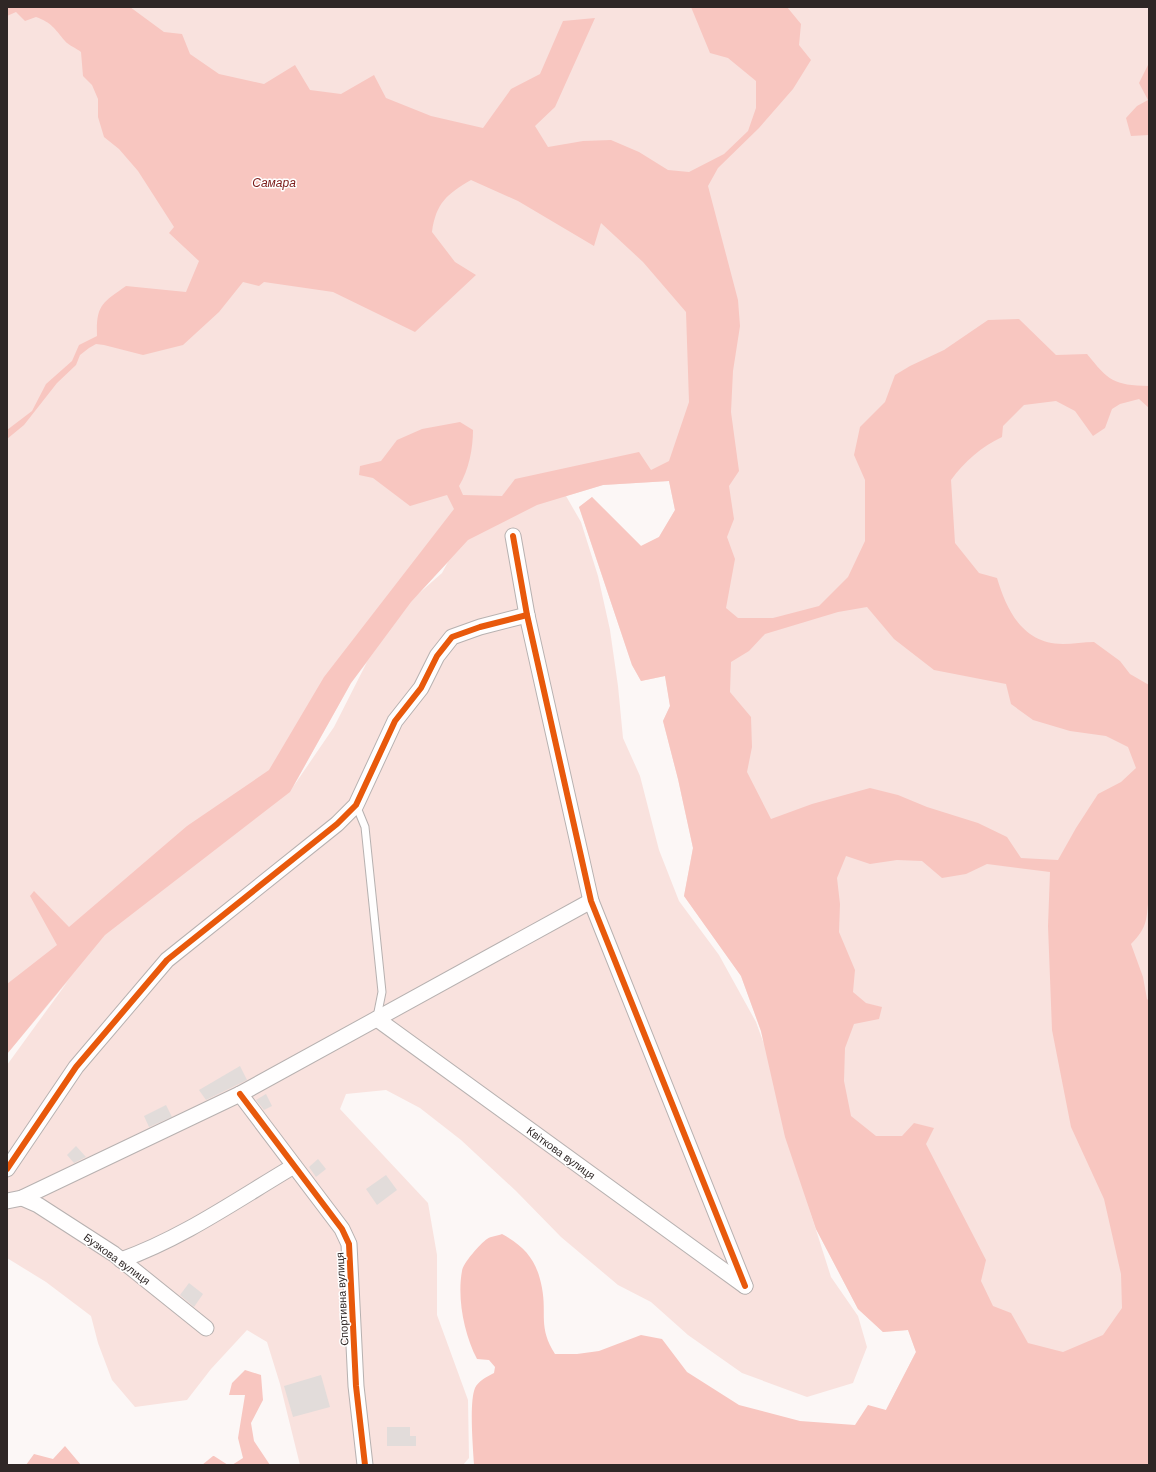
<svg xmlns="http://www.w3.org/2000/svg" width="1156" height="1472" viewBox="0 0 1156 1472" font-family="'DM Sans',sans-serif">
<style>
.green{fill:#f9e2de;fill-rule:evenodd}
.water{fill:#f8c6c0;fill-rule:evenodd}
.building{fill:#e2dcda}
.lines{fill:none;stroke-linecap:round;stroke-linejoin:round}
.lane-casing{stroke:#b7b1b0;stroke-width:9}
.street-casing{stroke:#b7b1b0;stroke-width:17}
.lane{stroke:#fffefe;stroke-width:7}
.street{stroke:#fffefe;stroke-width:15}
.cycleway-casing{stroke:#fff;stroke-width:8}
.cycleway{stroke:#e8590c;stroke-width:6}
.labels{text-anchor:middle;stroke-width:3;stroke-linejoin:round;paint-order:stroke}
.street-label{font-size:11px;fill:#2f2726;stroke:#fff}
.water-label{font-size:12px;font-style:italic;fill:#791816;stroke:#fff}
</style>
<rect width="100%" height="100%" fill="#fcf7f6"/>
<path class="green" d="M 7,7 L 1149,7 L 1149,1465 L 886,1410 L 916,1352 L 908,1330 L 883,1332 L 858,1309 L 816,1229 L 803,1189 L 831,1277 L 858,1316 L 867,1347 L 853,1383 L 807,1397 L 742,1373 L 688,1335 L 651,1302 L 618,1285 L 561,1237 L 516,1191 L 461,1140 L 420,1108 L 386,1090 L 346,1094 L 340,1109 L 428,1203 L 437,1255 L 437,1315 L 468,1400 L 469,1458 L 463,1465 L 300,1465 L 280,1384 L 267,1342 L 247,1330 L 211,1369 L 187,1400 L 135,1407 L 112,1380 L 98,1343 L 91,1316 L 46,1282 L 7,1258 L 7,1065 L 68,981 L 7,1054 ZM 669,481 L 675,510 L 659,537 L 641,546 L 592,497 L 579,507 L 632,665 L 641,681 L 665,676 L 670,706 L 663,721 L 678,779 L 693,848 L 684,896 L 741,976 L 761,1031 L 764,1044 L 756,1022 L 719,955 L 679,901 L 659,850 L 640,776 L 623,738 L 618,686 L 610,630 L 598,576 L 581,522 L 566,496 L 603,485 ZM 448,562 L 442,573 L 416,596 ZM 367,662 L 334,727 L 293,787 L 351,683 Z"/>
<g class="water">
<path d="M 7,7 L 130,7 L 164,32 L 182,34 L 190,54 L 219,74 L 264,84 L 295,65 L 310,90 L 341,94 L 374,75 L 386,98 L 431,116 L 483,128 L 511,89 L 540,74 L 563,21 L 595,18 L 555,107 L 535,126 L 548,147 L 583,141 L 611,140 L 639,152 L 668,170 L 689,172 L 724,154 L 748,131 L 756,108 L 756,81 L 728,58 L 710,53 L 691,7 L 787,7 L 801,24 L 799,45 L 811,60 L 793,89 L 759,128 L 718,168 L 708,186 L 738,300 L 740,326 L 733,371 L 731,412 L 739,471 L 729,486 L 734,519 L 727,537 L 735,559 L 726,608 L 738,618 L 773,618 L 819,606 L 848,577 L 865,541 L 865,480 L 854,455 L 860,427 L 885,402 L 895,375 L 910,366 L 944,350 L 988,320 L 1019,319 L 1056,355 L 1087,354 C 1109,381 1113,385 1149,386 L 1149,408 L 1139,399 L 1120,404 L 1112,409 L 1105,428 L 1093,436 L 1075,411 L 1056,401 L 1024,405 L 1003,426 L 1002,437 C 981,447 965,461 951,480 L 955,543 L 979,573 L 997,578 C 1007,611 1023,644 1063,644 C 1073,644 1084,642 1094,642 L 1120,661 L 1130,674 L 1149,685 L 1149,895 C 1146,918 1149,926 1131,944 L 1143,977 L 1147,999 L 1149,1001 L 1149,1465 L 474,1465 C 473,1448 469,1402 475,1388 C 478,1381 488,1376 494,1373 L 495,1367 L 489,1360 L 477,1359 C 464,1334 457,1298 462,1271 C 463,1263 480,1244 487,1239 C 491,1236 497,1236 502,1234 C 526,1247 537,1261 542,1288 C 547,1315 538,1327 555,1354 L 577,1354 L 599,1351 L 641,1335 L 662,1339 L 687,1372 L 739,1405 L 800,1421 L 855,1425 L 868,1405 L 886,1410 L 916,1352 L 908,1330 L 883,1332 L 858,1309 L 816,1229 L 785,1137 L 761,1031 L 741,976 L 684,896 L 693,848 L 678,779 L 663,721 L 670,706 L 665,676 L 641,681 L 632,665 L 579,507 L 592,497 L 641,546 L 659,537 L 675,510 L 669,481 L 603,485 L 537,505 L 468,540 L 411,602 L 351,683 L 290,792 L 105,935 L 7,1054 L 7,984 L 57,945 L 30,896 L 34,891 L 69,927 L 187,826 L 269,770 L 324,677 L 454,509 L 447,495 L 410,506 L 373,478 L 359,475 L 360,466 L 381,461 L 397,440 L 422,429 L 460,422 L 473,430 C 473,448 469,470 459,486 L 463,495 L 502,496 L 515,479 L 639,452 L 651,470 L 669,461 L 689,402 L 686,312 L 643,262 L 601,223 L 594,246 L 518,201 L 471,180 C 447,194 436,203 432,232 L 455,262 L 476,275 L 415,332 L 333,292 L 264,282 L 259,286 L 243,282 L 219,312 L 183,345 L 143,355 L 104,345 L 96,344 L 89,348 L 80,355 L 76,365 L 57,383 L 24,425 L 7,439 L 7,430 L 32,411 L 46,384 L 72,361 L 79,345 L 97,336 C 96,305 102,303 126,286 L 186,292 L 199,261 L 169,233 L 174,227 L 138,171 L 119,149 L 104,137 L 98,117 L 98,99 L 92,85 L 83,76 L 81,52 C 76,48 68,45 65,41 C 54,28 52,23 36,17 L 25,21 L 16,12 L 7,16 ZM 867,607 L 894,639 L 934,670 L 1006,684 L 1011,704 L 1033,720 L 1070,731 L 1106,736 L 1128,747 L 1136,768 L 1121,782 L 1098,794 L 1076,828 L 1058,860 L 1021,858 L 1007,837 L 978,823 L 927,807 L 898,795 L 870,788 L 812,804 L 771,819 L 747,772 L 752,747 L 751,717 L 730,692 L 731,662 L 749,651 L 765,634 L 838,612 ZM 846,856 L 870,864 L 897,860 L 922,861 L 942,878 L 966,874 L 987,864 L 1050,872 L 1048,926 L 1052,1030 L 1071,1127 L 1104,1199 L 1121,1274 L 1122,1308 L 1103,1335 L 1063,1352 L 1028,1343 L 1011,1313 L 993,1306 L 981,1281 L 986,1260 L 926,1144 L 934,1128 L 914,1123 L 902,1136 L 876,1136 L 851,1116 L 844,1081 L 845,1048 L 854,1024 L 879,1019 L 882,1007 L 866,1003 L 853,992 L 855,970 L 839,932 L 840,904 L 837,878 Z"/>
<polygon points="1149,63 1149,135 1131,136 1126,118 1137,106 1148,100 1139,83"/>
<polygon points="245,1370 261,1375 263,1400 251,1423 254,1441 270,1465 232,1465 243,1458 238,1438 245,1395 229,1395 232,1383"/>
<polygon points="65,1446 81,1465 26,1465 34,1454 53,1459"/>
<polygon points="213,1456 214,1456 228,1465 202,1465"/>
</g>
<g class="building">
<polygon points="240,1066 247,1080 206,1100 199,1090"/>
<polygon points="266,1094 272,1106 264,1110 256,1100"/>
<polygon points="166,1105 172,1117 149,1127 144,1116"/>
<polygon points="76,1146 86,1157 74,1163 67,1155"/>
<polygon points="318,1159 326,1169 316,1177 309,1167"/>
<polygon points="386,1175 397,1190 377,1205 366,1189"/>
<polygon points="189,1283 203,1294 194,1307 180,1295"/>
<polygon points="321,1375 330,1407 293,1417 284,1386"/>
<polygon points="387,1427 410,1427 410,1436 416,1436 416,1446 387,1446"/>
</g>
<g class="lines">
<g class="lane-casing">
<polyline id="lane" points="356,805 365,827 382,992 377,1017"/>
</g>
<g class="street-casing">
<g id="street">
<polyline points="513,536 527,615 591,901 745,1286"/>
<polyline points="377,1019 745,1286"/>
<polyline points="240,1094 342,1229 349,1244 356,1386 365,1465"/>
<polyline points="7,1169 76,1067 167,960 337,824 356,805 395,721 421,688 437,656 452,637 480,627 527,615"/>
<polyline points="22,1198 38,1205 114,1254 206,1328"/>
<polyline points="7,1201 22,1198 240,1094 591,901"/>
<path d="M 121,1260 C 183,1238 238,1199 294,1166"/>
</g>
</g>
<use href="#lane" class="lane"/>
<use href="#street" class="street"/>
<g class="cycleway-casing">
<g id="cycleway">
<polyline points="513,536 527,615 591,901 745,1286"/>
<polyline points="240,1094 342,1229 349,1244 356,1386 365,1465"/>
<polyline points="7,1169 76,1067 167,960 337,824 356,805 395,721 421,688 437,656 452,637 480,627 527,615"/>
</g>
</g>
<use href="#cycleway" class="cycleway"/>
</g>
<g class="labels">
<g class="street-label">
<text transform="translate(561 1153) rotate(36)" y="4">Квіткова вулиця</text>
<text transform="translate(117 1259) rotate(36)" y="4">Бузкова вулиця</text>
<text transform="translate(342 1299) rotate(-93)" y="4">Спортивна вулиця</text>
</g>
<g class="water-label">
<text x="274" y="187">Самара</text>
</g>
</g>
<rect width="1156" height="1472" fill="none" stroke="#2f2726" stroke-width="16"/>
</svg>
